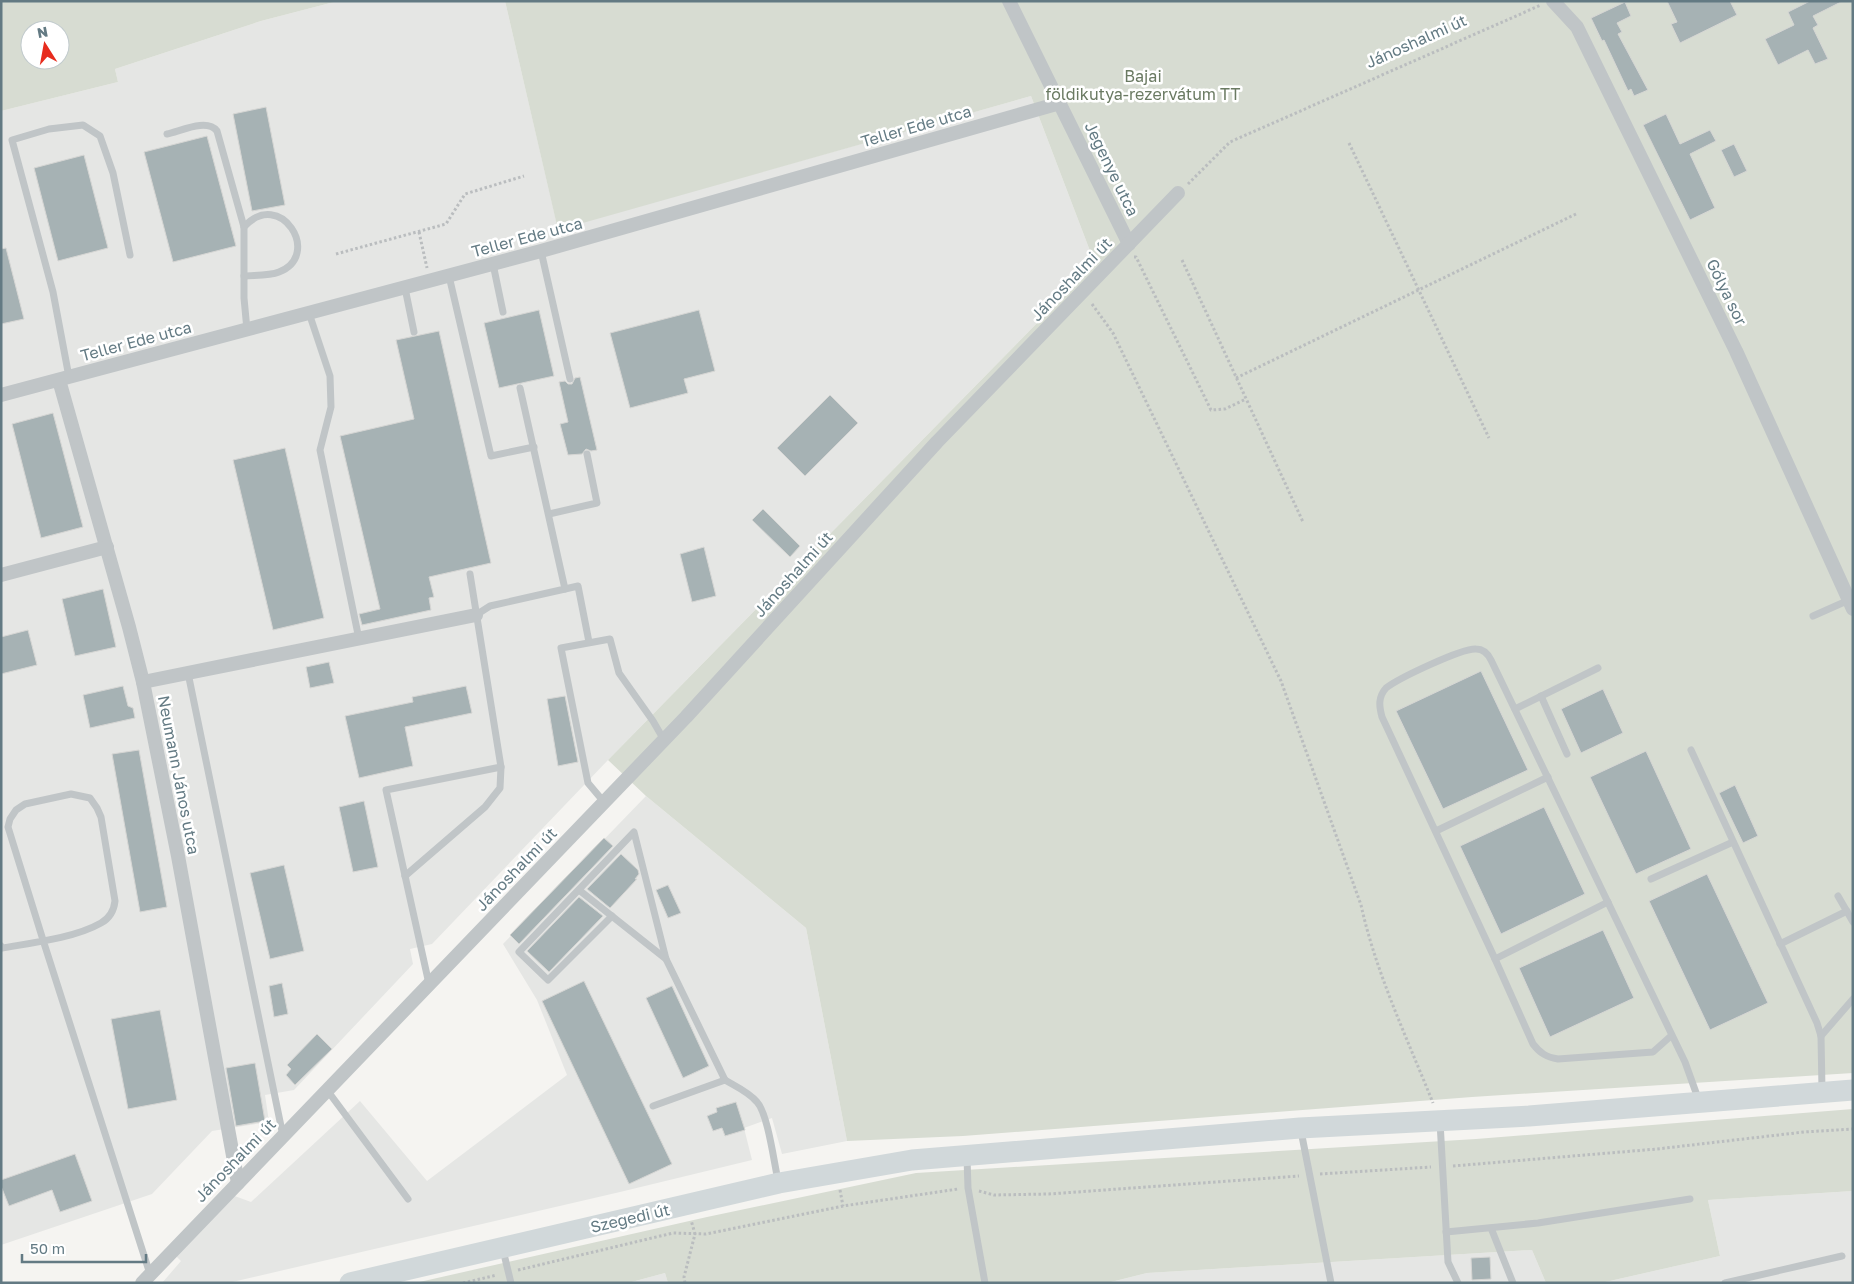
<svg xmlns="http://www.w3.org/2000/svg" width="1854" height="1284" viewBox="0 0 1854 1284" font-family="'Golos Text',sans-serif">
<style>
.built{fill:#e5e6e4}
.green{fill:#d7dcd2;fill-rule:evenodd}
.building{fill:#a6b2b4;stroke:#d6d6d4}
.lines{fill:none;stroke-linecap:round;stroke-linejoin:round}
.path{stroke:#babdbf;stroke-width:3;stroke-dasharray:2.5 2.5;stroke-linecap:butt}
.service{stroke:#c0c5c7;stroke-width:7}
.minor{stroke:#c0c5c7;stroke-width:14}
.primary{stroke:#d1d8da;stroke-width:21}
.labels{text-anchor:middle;stroke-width:5;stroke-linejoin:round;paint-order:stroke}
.street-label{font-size:16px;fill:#637a83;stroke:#fff}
.park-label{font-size:16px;fill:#6a7a62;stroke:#fff}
</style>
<rect width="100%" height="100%" fill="#f5f4f1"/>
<g class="built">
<polygon points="338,1 505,1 558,229 1031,96 1095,264 608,760 432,944 410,949 413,964 294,1090 265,1095 269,1122 212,1131 152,1194 1,1245 1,111 118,82 115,69 261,21"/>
<polygon points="646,796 806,928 847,1141 782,1154 772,1118 744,1128 752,1160 620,1192 228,1283 162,1283 181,1261 175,1255 232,1195 251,1202 360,1101 427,1181 567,1075 537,1000 503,944"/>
<polygon points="1853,1191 1853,1283 1601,1283 1720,1256 1708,1200"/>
<polygon points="1532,1250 1546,1283 1107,1283 1147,1273"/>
<polygon points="665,1273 668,1283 628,1283"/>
</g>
<g class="green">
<path d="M 1,1 L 338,1 L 261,21 L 115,69 L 118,82 L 1,111 ZM 30,30 L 60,30 L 60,60 L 30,60 Z"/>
<polygon points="505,1 1853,1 1853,1073 1472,1097 963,1136 847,1141 806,928 646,796 608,760 1095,264 1031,96 558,230"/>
<polygon points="1853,1109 1853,1191 1708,1200 1720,1256 1601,1283 1546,1283 1532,1250 1147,1273 1107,1283 668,1283 665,1273 628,1283 415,1283 707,1217 916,1173 1476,1139"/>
</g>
<g class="building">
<polygon points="1667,1 1730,1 1737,15 1680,43 1671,24 1677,22"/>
<polygon points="1810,1 1843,1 1813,16 1818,25 1813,28 1828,59 1815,64 1808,50 1778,65 1765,39 1794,25 1788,12"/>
<polygon points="1625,2 1631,16 1617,23 1622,32 1618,34 1648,90 1634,96 1631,89 1628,91 1604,40 1602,41 1591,18"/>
<polygon points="266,107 285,205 252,211 233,114"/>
<polygon points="1666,114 1680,144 1710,130 1716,141 1690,154 1715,208 1690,220 1643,125"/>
<polygon points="207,136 236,246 173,262 144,152"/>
<polygon points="1734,144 1747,171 1734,177 1721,150"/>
<polygon points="84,155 108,248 58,261 34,168"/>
<polygon points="6,248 24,319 1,324 1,249"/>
<polygon points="539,310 554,376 499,388 484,323"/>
<polygon points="699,310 715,371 684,379 688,393 630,408 610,333"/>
<polygon points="439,331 491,563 429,577 434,597 429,598 431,610 362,625 359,614 380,609 340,436 414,419 396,340"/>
<polygon points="580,377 597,450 591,451 586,449 582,454 568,455 560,424 568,422 559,382 565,381 568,384 572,384 575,378"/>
<polygon points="830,395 858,423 805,476 777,448"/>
<polygon points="53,413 83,527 41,538 12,424"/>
<polygon points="285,448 324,618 273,630 233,460"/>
<polygon points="763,509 800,546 790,557 752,520"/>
<polygon points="704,547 716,596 692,602 680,554"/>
<polygon points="103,589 116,647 75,656 62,599"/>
<polygon points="28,630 37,665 1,674 1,637"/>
<polygon points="329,662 334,683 310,688 306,667"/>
<polygon points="1481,671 1528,770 1443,809 1396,711"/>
<polygon points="123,686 128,706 133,708 135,718 90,728 83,695"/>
<polygon points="466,686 472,713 405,727 413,766 359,778 345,716 413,702 412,697"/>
<polygon points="1603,689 1623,733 1581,753 1561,709"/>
<polygon points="565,696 578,762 558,766 547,699"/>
<polygon points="139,750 167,907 140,912 112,754"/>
<polygon points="1646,751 1691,849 1636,874 1590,777"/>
<polygon points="1735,785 1758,836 1743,843 1719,793"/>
<polygon points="364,801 378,867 353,872 339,807"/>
<polygon points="1544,807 1585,894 1501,934 1460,846"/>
<polygon points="604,838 613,846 519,944 510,935"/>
<polygon points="621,854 638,870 639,874 635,879 637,879 610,908 587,889"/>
<polygon points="284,865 304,951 270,959 250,873"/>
<polygon points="1707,874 1768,1003 1710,1030 1649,901"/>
<polygon points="668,885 681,913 668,918 656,890"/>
<polygon points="579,897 603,916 549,972 527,951"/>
<polygon points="1603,930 1634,998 1550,1037 1519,968"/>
<polygon points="584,981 672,1164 629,1184 542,1001"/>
<polygon points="282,983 288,1014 274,1017 269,986"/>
<polygon points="672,986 709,1066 683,1078 646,998"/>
<polygon points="160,1010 177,1100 128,1109 111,1019"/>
<polygon points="317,1034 332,1049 295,1085 286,1075 291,1069 287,1065"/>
<polygon points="255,1063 265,1121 236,1126 226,1068"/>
<polygon points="736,1102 745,1130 725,1136 722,1128 713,1131 707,1116 717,1112 716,1108"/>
<polygon points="75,1154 92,1201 60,1212 52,1190 9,1206 1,1186 1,1180"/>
<polygon points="1490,1257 1491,1279 1472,1280 1471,1258"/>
</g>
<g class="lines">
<g class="path">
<polyline points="1349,143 1489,438"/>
<polyline points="1188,184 1230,142 1541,5"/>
<polyline points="419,232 427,268"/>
<polyline points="336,254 446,224 465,194 524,176"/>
<polyline points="1134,257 1136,257 1211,410 1225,409 1246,399"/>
<polyline points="1182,260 1303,522"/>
<path d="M 1092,304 L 1113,333 L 1281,681 L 1361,905 C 1376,973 1407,1038 1433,1103"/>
<polyline points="1236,378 1576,214"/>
<polyline points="1453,1166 1657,1149 1804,1132 1853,1129"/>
<polyline points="1320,1174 1431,1167"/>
<polyline points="840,1190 843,1206"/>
<polyline points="979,1191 994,1195 1049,1194 1299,1176"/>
<polyline points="518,1270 673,1233 706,1234 843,1206 958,1189"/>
<polyline points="463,1283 497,1275"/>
<polyline points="685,1283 684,1277 695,1234 691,1220"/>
</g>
<g class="service">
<path d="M 167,134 C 181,131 207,118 217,131 L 244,227 L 244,298 L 247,330"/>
<polyline points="541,251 570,379"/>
<polyline points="493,264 503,312"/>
<path d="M 244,276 C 255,275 269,276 279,272 C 323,255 280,187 244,227"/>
<polyline points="449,276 491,456 534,447"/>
<polyline points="405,288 414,332"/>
<polyline points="309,313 330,376 331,407 320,450 359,639"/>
<polyline points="69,377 53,292 12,140 49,129 83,125 100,136 113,173 130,255"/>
<polyline points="549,514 597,503 587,454"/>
<polyline points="565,589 578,586 589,642"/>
<polyline points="476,615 490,606 565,589 520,388"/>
<polyline points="1813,616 1849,600"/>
<polyline points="188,673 283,1136"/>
<polyline points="1541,696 1567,754"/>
<polyline points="1515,709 1598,668"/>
<polyline points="1691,750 1817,1023 1821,1036 1822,1090"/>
<polyline points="604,802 588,783 561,648 610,639 619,673 653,721 664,740"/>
<polyline points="1436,831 1548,777"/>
<polyline points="405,876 485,807 500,788 501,767"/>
<polyline points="1651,879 1733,842"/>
<polyline points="579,890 666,959 725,1080"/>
<polyline points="1838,896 1853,922"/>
<polyline points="612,916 548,980 519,952 634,832 666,959"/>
<polyline points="1780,944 1847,911"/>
<path d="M 1,946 L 2,948 C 31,943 75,938 101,923 C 110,918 114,910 115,901 L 101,817 L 97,808 L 90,798 L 71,794 L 25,804 L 16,810 L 10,819 L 8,827 L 43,940 L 150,1274"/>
<polyline points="1495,959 1608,902"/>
<polyline points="429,984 386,790 501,767 470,574"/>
<path d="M 1672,1035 L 1653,1052 L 1558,1059 C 1546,1057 1540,1053 1533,1044 L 1495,959 L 1382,717 C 1379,706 1378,697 1386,688 C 1399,678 1462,648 1476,649 C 1484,649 1488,654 1491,660 L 1685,1062 L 1699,1101"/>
<polyline points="1821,1036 1853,999"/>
<polyline points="327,1090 408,1199"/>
<path d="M 653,1106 L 725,1080 C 735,1086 749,1092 757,1102 C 768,1114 774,1163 778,1180"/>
<polyline points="1440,1122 1448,1262 1458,1283"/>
<polyline points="1301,1131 1331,1283"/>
<polyline points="967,1158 968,1188 985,1283"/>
<polyline points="1491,1228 1513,1283"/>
<polyline points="1446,1232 1538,1223 1690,1199"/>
<polyline points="503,1250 511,1283"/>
<polyline points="1725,1283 1842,1256"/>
</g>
<g class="minor">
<polyline points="1009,1 1129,244"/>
<polyline points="1553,1 1577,27 1736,351 1853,609"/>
<polyline points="59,380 129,627 143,682 178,856 238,1183"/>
<polyline points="1,395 541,251 1060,103"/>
<polyline points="1,575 107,547"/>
<polyline points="143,682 476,615"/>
<polyline points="142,1283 686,717 937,442 1178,193"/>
</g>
<polyline class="primary" points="350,1283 779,1183 912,1160 1300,1128 1529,1116 1853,1090"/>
</g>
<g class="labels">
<g class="street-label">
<text transform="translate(1416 41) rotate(-24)" y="6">Jánoshalmi út</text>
<text transform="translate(916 126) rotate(-16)" y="6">Teller Ede utca</text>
<text transform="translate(1112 169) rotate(64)" y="6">Jegenye utca</text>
<text transform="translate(527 237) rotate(-15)" y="6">Teller Ede utca</text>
<text transform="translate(1071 279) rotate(-46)" y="6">Jánoshalmi út</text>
<text transform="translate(1727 292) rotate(64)" y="6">Gólya sor</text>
<text transform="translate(136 341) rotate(-15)" y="6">Teller Ede utca</text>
<text transform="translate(793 574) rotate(-48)" y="6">Jánoshalmi út</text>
<text transform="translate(179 775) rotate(79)" y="6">Neumann János utca</text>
<text transform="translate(516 869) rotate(-46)" y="6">Jánoshalmi út</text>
<text transform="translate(235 1160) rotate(-46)" y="6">Jánoshalmi út</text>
<text transform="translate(630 1218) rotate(-13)" y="6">Szegedi út</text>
</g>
<g class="park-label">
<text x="1143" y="82">Bajai<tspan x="1143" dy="18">földikutya-rezervátum TT</tspan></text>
</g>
</g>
<rect width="1854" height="1284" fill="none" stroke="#637a83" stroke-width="5"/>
<g transform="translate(45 45) rotate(349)"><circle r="24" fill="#ffffff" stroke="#c1cacd"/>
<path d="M0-4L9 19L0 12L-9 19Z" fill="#e72c1e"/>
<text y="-8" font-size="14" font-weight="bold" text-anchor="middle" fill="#637a83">N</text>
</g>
<path d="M22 1254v8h124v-8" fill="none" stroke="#637a83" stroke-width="2.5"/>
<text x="30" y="1254" font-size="15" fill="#637a83" stroke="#ffffff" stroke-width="4" paint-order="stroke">50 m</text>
</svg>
